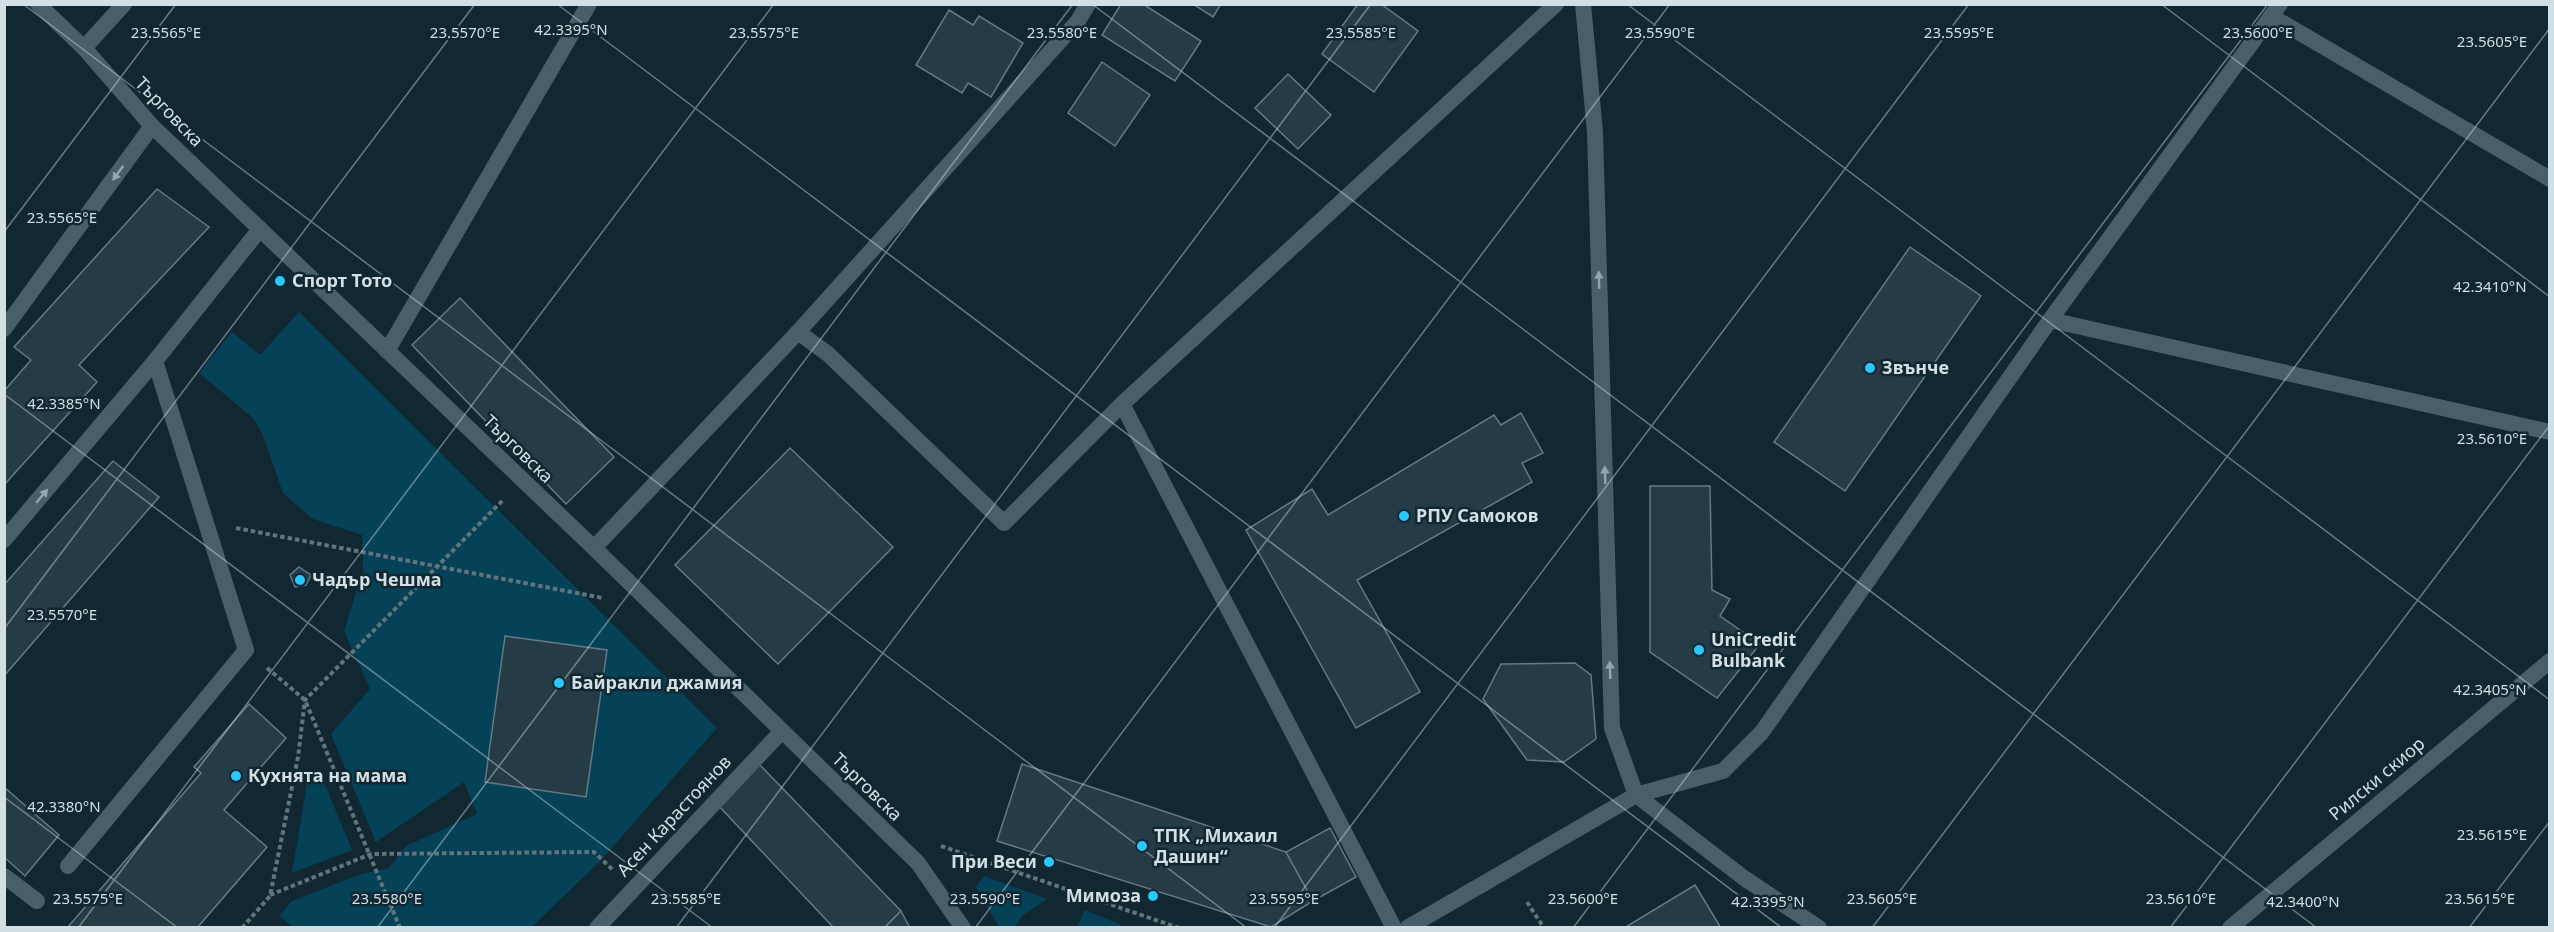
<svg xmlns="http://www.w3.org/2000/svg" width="2554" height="932" viewBox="0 0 2554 932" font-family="'Noto Sans',sans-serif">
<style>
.green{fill:#054257}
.building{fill:#253c46;stroke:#637b86;stroke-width:1.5}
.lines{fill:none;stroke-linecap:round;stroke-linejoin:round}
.path{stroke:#62747c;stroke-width:4;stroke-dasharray:4.5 3;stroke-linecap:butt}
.minor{stroke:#485f6a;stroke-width:16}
.oneway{fill:#94a5ae}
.ticks{fill:none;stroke:#d2dfe5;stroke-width:1.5;stroke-opacity:0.45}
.poi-dot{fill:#29c8ff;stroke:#112731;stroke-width:2}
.labels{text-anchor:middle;stroke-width:5;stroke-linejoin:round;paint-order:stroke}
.street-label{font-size:18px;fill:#d2dfe5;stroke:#112731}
.poi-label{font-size:18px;font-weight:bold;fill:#d2dfe5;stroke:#112731;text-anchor:start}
.ticks-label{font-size:15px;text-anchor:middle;fill:#d2dfe5;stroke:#112731;stroke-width:5;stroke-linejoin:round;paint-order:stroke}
</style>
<rect width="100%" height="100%" fill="#112731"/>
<g class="green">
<polygon points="299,312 717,728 602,859 532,927 294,928 279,916 292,901 361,874 389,868 406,846 477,814 464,782 376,842 331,734 370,689 344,631 363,570 362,535 313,519 283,493 262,433 253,418 199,373 232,332 260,355"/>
<polygon points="321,775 352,850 292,873 308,777"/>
<polygon points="984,876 1047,899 1023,915 1015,927 999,927 976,887"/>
<polygon points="1085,910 1126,927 1077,927"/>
</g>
<g class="building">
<polygon points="1121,4 1143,4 1201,41 1175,81 1102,35"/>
<polygon points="1193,4 1221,4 1213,17"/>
<polygon points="1358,4 1381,4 1418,31 1374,92 1322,54"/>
<polygon points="949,10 973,25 979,16 1023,43 991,97 968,83 962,93 916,65"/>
<polygon points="1102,62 1150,95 1115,146 1068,113"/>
<polygon points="1288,74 1331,115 1298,149 1255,108"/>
<polygon points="157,189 209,227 79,365 97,382 4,485 4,391 31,360 14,347"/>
<polygon points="1910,247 1981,296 1845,491 1774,442"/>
<polygon points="460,298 614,457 566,504 412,345"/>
<polygon points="1521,413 1543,453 1522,463 1532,482 1357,580 1420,692 1356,728 1246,530 1312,489 1328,515 1494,415 1501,425"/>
<polygon points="790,448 893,547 778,664 675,565"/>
<polygon points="113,461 159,497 4,676 4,585"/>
<polygon points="1650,486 1710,486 1712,590 1730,599 1720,616 1760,644 1717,698 1650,652"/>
<polygon points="299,567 311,575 306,585 295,587 290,575"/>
<polygon points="505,636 607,650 586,797 485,782"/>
<polygon points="1575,663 1591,675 1596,739 1564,762 1527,760 1483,699 1501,664"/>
<polygon points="249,704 286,738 224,810 267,847 197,928 67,928 201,773 194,767"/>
<polygon points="758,763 901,911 884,928 834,928 716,803"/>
<polygon points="1022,764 1286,852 1313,901 1271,927 997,841"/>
<polygon points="4,787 59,835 25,876 4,857"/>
<polygon points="1330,828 1356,877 1313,901 1286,852"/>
<polygon points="1695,885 1721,928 1624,928"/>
<polygon points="901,911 910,928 884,928"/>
</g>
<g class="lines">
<g class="path">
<polyline points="236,528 603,598"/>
<polyline points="267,668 305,700 400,928"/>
<polyline points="941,846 1179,928"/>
<polyline points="270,895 371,854 594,852 613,870"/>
<polyline points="1527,902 1544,928"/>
<polyline points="242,928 270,896 298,757 305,700 504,499"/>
</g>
<g class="minor">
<polyline points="38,4 84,48 152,126 594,548 918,863 963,928"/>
<polyline points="1583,4 1595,132 1612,728 1636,795"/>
<polyline points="2271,16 2550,179"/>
<polyline points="84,48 124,4"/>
<polyline points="2050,320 2550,432"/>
<polyline points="4,329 152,126"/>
<polyline points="798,332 828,354 1004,523 1122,404 1556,4"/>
<polyline points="387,351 589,4"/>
<polyline points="1122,404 1394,928"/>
<polyline points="4,540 155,361 260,229"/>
<polyline points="594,548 798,332 1078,21 1088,4"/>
<polyline points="1636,795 1744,878 1819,928"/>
<polyline points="68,866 246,650 155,361"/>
<polyline points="4,876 37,901"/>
<polyline points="597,928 781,732"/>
<polyline points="1407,928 1636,795 1723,771 1762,732 2050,320 2280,4"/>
<polyline points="2230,928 2550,661"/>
</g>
</g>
<defs><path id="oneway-solid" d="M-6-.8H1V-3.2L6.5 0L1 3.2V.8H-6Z" transform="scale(1.5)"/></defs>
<g class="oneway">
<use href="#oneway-solid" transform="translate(118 173) rotate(126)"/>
<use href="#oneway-solid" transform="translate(1599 280) rotate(-92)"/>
<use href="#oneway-solid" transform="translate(1605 475) rotate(-92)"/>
<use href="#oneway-solid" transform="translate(42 496) rotate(-50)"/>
<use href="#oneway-solid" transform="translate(1610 670) rotate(-92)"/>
</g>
<path class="ticks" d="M 23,4 L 1247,928M 557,4 L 1782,928M 1092,4 L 2317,928M 1627,4 L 2550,700M 2161,4 L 2550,297M 4,232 L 176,4M 4,394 L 713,928M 4,629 L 475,4M 4,797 L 178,928M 78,928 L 774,4M 377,928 L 1073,4M 676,928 L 1371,4M 975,928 L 1670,4M 1274,928 L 1969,4M 1573,928 L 2268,4M 1872,928 L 2550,28M 2170,928 L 2550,425M 2469,928 L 2550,821"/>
<g class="poi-dot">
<circle cx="280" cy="281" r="6"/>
<circle cx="1870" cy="368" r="6"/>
<circle cx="1404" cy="516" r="6"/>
<circle cx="300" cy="580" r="6"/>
<circle cx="1699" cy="650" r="6"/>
<circle cx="559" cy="683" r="6"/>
<circle cx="236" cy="776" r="6"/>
<circle cx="1142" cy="846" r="6"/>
<circle cx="1049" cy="862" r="6"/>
<circle cx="1153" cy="896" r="6"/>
</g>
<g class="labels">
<g class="street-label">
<text transform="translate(169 112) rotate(46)" y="6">Търговска</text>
<text transform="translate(518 449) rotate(44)" y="6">Търговска</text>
<text transform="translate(2377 779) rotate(-40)" y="6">Рилски скиор</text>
<text transform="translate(867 787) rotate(44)" y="6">Търговска</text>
<text transform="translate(674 816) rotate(-47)" y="6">Асен Карастоянов</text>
</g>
<g class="poi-label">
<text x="292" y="287">Спорт Тото</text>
<text x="1882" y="374">Звънче</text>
<text x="1416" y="522">РПУ Самоков</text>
<text x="312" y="586">Чадър Чешма</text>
<text x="1711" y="646">UniCredit<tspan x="1711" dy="21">Bulbank</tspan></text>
<text x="571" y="689">Байракли джамия</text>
<text x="248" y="782">Кухнята на мама</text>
<text x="1154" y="842">ТПК „Михаил<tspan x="1154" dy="21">Дашин“</tspan></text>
<text x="1037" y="868" text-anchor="end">При Веси</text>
<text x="1141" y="902" text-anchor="end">Мимоза</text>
</g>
</g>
<g class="ticks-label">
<text x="571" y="35">42.3395°N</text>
<text x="166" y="38">23.5565°E</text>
<text x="465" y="38">23.5570°E</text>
<text x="764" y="38">23.5575°E</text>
<text x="1062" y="38">23.5580°E</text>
<text x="1361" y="38">23.5585°E</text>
<text x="1660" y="38">23.5590°E</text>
<text x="1959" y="38">23.5595°E</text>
<text x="2258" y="38">23.5600°E</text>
<text x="2492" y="47">23.5605°E</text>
<text x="62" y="223">23.5565°E</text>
<text x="2490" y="292">42.3410°N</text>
<text x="64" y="409">42.3385°N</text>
<text x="2492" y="444">23.5610°E</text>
<text x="62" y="620">23.5570°E</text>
<text x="2490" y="695">42.3405°N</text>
<text x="64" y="812">42.3380°N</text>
<text x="2492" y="840">23.5615°E</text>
<text x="88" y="904">23.5575°E</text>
<text x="387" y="904">23.5580°E</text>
<text x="686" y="904">23.5585°E</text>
<text x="985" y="904">23.5590°E</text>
<text x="1284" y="904">23.5595°E</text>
<text x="1583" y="904">23.5600°E</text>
<text x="1882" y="904">23.5605°E</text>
<text x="2181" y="904">23.5610°E</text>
<text x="2480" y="904">23.5615°E</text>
<text x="1768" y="907">42.3395°N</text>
<text x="2303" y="907">42.3400°N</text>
</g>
<rect width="2554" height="932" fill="none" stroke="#d2dfe5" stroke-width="12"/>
</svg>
